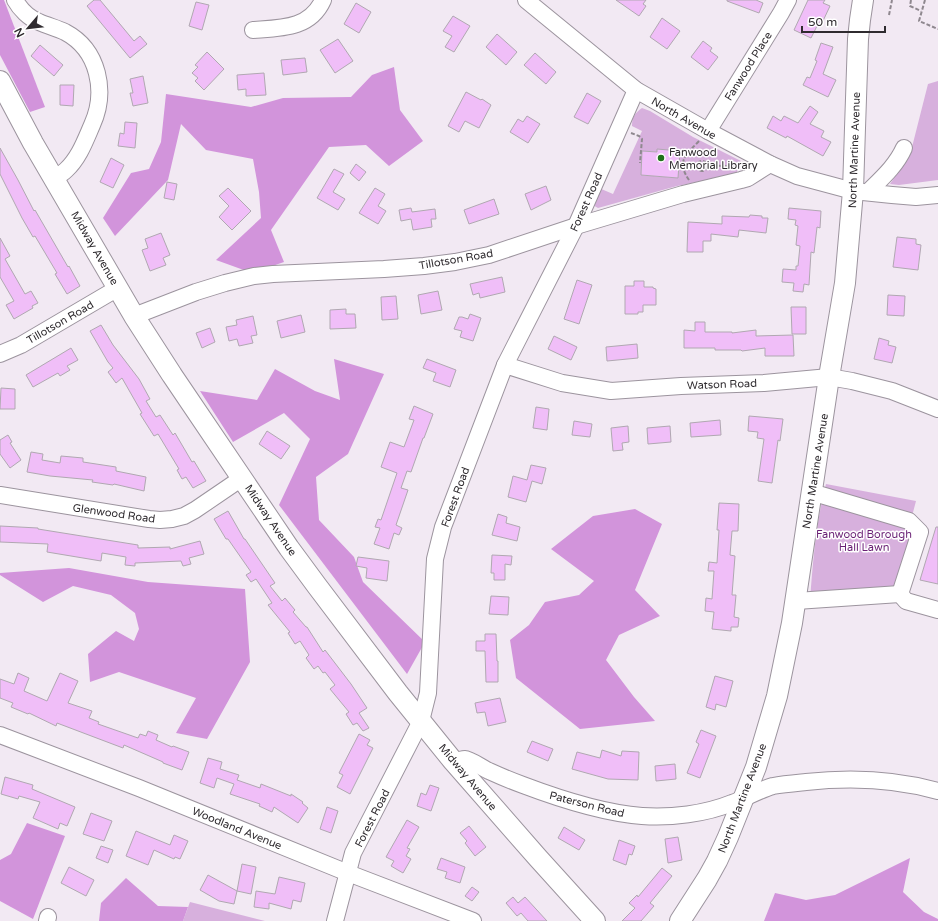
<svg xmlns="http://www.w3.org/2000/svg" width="938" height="921" viewBox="0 0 938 921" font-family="'Varela Round',sans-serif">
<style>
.green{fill:#d7b0dd;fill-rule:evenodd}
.forest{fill:#d294db}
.building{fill:#f0bef8;stroke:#b0a8b1}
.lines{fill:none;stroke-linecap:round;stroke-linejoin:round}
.minor-casing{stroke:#9c949e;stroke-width:18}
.major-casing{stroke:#9c949e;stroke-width:22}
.path{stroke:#8f888f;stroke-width:2;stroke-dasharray:4 2;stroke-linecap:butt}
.minor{stroke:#fff;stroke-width:16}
.major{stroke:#fff;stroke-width:20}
.poi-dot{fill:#1f7119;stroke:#fff;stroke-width:1.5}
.labels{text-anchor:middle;stroke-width:3;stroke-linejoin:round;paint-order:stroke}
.street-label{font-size:11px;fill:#2f2b2f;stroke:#fff}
.poi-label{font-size:11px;fill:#2f2b2f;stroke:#fff;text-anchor:start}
.park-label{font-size:11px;fill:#691f74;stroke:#fff}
</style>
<rect width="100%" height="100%" fill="#f2e9f3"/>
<g class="green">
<polygon points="938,81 938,180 899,185 890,184 910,155 928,84"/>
<path d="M 642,108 L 650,111 L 693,137 L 741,161 L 736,174 L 677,186 L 598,208 L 591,204 L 599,188 L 613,194 L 642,131 L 632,126 C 632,117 635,113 642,108 ZM 657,149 L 678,178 L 641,175 L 642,151 L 657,152 Z"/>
<path d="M 826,484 L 916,501 L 911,520 L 915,543 L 894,600 L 810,600 C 813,561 816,522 826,484 Z"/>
<polygon points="190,902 265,921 183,921"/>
</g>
<g class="forest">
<polygon points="0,0 4,0 45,107 30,112 0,55"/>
<polygon points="394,67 400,110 423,141 389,166 366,145 329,147 271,230 284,262 252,273 216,260 261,218 259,192 253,159 206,150 181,124 168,180 115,236 103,218 131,173 149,169 161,142 166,94 251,107 283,98 351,97 372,75"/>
<polygon points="334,359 384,374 348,454 316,477 319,520 354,557 363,582 425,642 407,674 279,505 310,439 284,413 233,442 200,391 257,400 275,369 315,391 340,400"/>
<polygon points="635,509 662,524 635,590 660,616 619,635 606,660 634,697 655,721 580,729 516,678 510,640 529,625 545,602 579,595 594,581 551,549 593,516"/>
<polygon points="69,568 148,582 245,589 250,662 207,739 176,733 196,698 119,672 90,682 88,654 116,631 134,641 139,629 135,613 111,595 73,586 43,602 0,575 0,573"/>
<polygon points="27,823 65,836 33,919 0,901 0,860 11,854"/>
<polygon points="910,858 903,892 924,912 938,919 938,921 764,921 775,893 806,900 835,895"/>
<polygon points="126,878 158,906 188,907 183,921 99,921 101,903"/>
</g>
<g class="building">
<polygon points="94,0 100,0 134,41 140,36 147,44 130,58 87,6"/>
<polygon points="616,0 646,0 643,4 646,6 639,16"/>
<polygon points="727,0 756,0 763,3 759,13 727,1"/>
<polygon points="808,0 825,0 823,3 830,6 822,23 819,22 811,38 794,30"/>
<polygon points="196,2 209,5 202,30 189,26"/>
<polygon points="356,3 371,12 359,33 344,24"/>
<polygon points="453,16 470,26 454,52 445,47 452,36 443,31"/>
<polygon points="662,18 680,31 667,49 650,37"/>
<polygon points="497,34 517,52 506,65 486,47"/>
<polygon points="338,39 353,61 335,73 320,50"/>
<polygon points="703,41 712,48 710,51 718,57 708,70 691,57"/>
<polygon points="821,43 833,47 823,74 836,80 828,97 803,85 807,77 810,78 817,61 815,60"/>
<polygon points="40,45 63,65 54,76 31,56"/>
<polygon points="207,52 224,69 204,90 195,81 198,78 192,73 198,67 195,65"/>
<polygon points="535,53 556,72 546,84 524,65"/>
<polygon points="305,58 307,72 283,75 281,60"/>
<polygon points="264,73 266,95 246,96 246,89 238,90 237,75"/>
<polygon points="143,76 148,103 133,106 130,93 133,93 130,79"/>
<polygon points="60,85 74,85 73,106 60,105"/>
<polygon points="466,92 481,100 482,99 491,105 479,128 465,121 459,132 448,126"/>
<polygon points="587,93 601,101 588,124 574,117"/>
<polygon points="810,106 818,112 810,124 824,131 821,137 831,142 823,156 787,136 786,138 767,128 773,116 781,121 784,116 798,123"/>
<polygon points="527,116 540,124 528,143 510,132 518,119 523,122"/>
<polygon points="125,122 137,123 135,148 118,146 120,133 124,134"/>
<polygon points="0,148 18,180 34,211 35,210 68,267 69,266 80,286 67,294 55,274 57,273 35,236 33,237 22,218 0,174"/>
<polygon points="657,149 680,151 678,178 641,175 642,151 657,152"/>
<polygon points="111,158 124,165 113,188 100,182"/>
<polygon points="356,164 366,172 359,181 350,173"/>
<polygon points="334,169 344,174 333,192 345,199 338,210 317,198"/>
<polygon points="167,182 177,184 174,200 164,198"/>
<polygon points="546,186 551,200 531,210 525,194"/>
<polygon points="228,188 251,211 232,230 219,217 229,206 219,196"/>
<polygon points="375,188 385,194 378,206 386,211 378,224 359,213"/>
<polygon points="494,199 499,214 469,224 464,210"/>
<polygon points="411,208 412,212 435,209 436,219 431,219 432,227 413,230 411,219 401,221 399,210"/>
<polygon points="789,208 821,211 820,228 817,227 814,253 811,252 809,285 804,284 803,292 793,291 794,283 782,282 783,269 796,270 796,266 798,266 800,246 796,245 798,226 795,225 796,220 788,219"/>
<polygon points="750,215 762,216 762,218 768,218 766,233 739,230 738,237 711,234 711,241 703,241 703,252 687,252 688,222 722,224 722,216 749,217"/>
<polygon points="161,233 170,255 163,258 166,265 150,271 142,250 148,248 145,239"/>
<polygon points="897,237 916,239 916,244 921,245 918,270 893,267"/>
<polygon points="0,238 10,256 5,259 25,294 31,291 38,303 32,306 33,308 14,319 6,305 14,301 0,277"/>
<polygon points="502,277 505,292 480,298 479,293 473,295 470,284"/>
<polygon points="577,280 592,285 579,324 564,319"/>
<polygon points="634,281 644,281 644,287 653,287 653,288 656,289 656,305 643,305 643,312 638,312 638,314 625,314 625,286 634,286"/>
<polygon points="438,291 442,310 421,314 418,295"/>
<polygon points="888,295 905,296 904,316 887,315"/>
<polygon points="396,296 398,319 382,320 381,297"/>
<polygon points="791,307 806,307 806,334 792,334"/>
<polygon points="346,309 346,314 355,314 356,328 330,329 330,310"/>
<polygon points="470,314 481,318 473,341 460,337 462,331 454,329 459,317 462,317 468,319"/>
<polygon points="301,315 305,332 281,338 277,321"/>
<polygon points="253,316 257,335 251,336 253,343 239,346 237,339 229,341 226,327 237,325 236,320"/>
<polygon points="695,322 705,322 705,332 732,332 732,333 756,330 756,336 793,335 794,356 765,356 765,348 742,351 741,350 715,350 715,348 684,348 684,330 695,331"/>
<polygon points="101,325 113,345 139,379 150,399 146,401 156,417 160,415 173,435 175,433 192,462 194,461 206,481 193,488 186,477 182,479 177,470 179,469 158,434 154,436 140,414 142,413 122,378 116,383 108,372 113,368 108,362 90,331"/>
<polygon points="210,328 215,342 202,348 196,333"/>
<polygon points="554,336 577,347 571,360 548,349"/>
<polygon points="879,338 889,341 888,345 896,347 892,363 874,359"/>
<polygon points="637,344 638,358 607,361 606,347"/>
<polygon points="71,348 78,360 67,366 70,370 60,376 58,373 33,387 26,375"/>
<polygon points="427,359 456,370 450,387 433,381 436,373 423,368"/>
<polygon points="1,388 15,389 15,409 0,409"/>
<polygon points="414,406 433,414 424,438 423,438 411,472 407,471 401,488 408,490 396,525 402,528 399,535 394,533 389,549 374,544 380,528 375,527 378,519 381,520 397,473 381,467 390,442 404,447 414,420 409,419"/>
<polygon points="536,407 549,409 547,430 533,428"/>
<polygon points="749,416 783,419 780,441 778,440 772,483 758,481 764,439 757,438 758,432 748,431"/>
<polygon points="720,420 721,435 691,437 690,423"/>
<polygon points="574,421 592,424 590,437 572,435"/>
<polygon points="628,426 629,442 622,443 623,450 613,451 611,428"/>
<polygon points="670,426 671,442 648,444 647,428"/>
<polygon points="267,431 290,446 281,459 259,444"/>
<polygon points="8,435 12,442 10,443 21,460 10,468 0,454 0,440"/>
<polygon points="31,452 43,454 42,460 60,463 61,456 83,458 83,462 116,467 116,471 146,477 144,491 114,484 113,485 92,482 93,480 50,476 27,472"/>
<polygon points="531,465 546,468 542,484 532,481 526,502 508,497 513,476 527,480"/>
<polygon points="719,503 739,504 738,531 732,531 730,555 735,556 732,595 736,595 734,617 739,618 738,627 731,627 731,631 712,629 714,612 705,611 706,598 712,599 714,571 708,571 709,562 717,563 719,530 717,530"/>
<polygon points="228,511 244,539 245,539 275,583 270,586 282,601 285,598 295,610 293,612 306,627 307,627 323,652 325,650 351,684 367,708 359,713 369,728 363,731 357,723 353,725 346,714 349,712 330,689 335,685 325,672 323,673 318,666 314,669 306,658 309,655 300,641 295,644 288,633 290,632 268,605 272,603 256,579 251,582 246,575 251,572 228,539 226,539 214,519"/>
<polygon points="498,514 507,517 506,523 520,527 517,541 492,535"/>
<polygon points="0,526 38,528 38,529 138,545 138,548 170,547 170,549 200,541 204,554 189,558 191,564 183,566 181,561 135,563 135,566 125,565 126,557 102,553 101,561 47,552 48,544 0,542"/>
<polygon points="936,527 938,527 938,584 920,580"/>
<polygon points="492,555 512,556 511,565 505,564 505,580 494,580 494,573 491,573"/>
<polygon points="358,557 389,561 387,581 366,578 367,568 356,566"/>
<polygon points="491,596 509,597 508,615 489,614"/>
<polygon points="485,634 496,634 497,661 498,661 498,682 486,682 485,651 476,651 476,641 485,641"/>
<polygon points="18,673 29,678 24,691 47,701 60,673 78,681 68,703 92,711 89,718 99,722 98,724 138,738 140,734 146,736 148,731 158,735 156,740 172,747 173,746 189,752 182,770 163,763 163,762 124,745 123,748 57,723 56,726 29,713 28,714 11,707 13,703 0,698 0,679 14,684"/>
<polygon points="715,676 733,681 726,707 716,704 715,710 706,707"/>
<polygon points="500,698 506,722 488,726 485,712 477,713 475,703"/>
<polygon points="701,730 716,736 700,778 687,773 699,744 696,742"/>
<polygon points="359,734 370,740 367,745 373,748 350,794 337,787 343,775 339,773"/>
<polygon points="532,741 553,749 548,761 527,752"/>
<polygon points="602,750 621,756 622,751 639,752 638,780 608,779 572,769 577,752 600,758"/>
<polygon points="208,758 222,762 220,769 239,775 237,780 260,788 261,784 291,796 291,794 303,802 302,803 308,808 298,823 274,807 272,812 259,806 260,804 230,794 234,784 217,778 214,788 200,783"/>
<polygon points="675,764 676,779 656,781 655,766"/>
<polygon points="5,777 33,785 32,789 75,807 67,826 60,823 58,829 33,818 40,802 19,796 18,799 1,794"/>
<polygon points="430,785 439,788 431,811 417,806 421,793 426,795"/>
<polygon points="327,807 338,811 331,833 320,829"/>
<polygon points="91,813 112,821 104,841 83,834"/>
<polygon points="407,820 419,827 407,848 410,849 406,856 411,859 403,873 391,866 394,861 386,857"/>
<polygon points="469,826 486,847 475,856 465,843 467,841 460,833"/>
<polygon points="564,827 585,840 579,850 558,838"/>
<polygon points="136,831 170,845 174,835 188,841 180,859 175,857 174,859 154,850 148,865 126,856"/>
<polygon points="678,837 682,860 668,863 665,839"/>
<polygon points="619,840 635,846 632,855 629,854 626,865 613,860"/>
<polygon points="101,846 113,850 108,863 96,858"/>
<polygon points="441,858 465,867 460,883 445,878 447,872 437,869"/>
<polygon points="242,864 256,867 251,894 237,891 234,904 219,901 200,890 208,875 237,891"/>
<polygon points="69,867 94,880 86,896 61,883"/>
<polygon points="662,868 672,876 650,903 654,906 641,921 622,921 635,908 629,903 637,895 638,897"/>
<polygon points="279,877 305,883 301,902 293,900 291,909 269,903 269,909 254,907 256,891 275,894"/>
<polygon points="472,887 479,892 472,901 465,896"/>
<polygon points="513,897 518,903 525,897 547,921 528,921 521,913 517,916 506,903"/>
</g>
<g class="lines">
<g class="minor-casing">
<g id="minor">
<path d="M 15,0 C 20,9 29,18 39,22 C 48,26 57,28 65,32 C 99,50 107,92 92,125 C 85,141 79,158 66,170 C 63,173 58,176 54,178"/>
<polyline points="526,0 636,90 708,131 770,164 797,176 853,191 892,195 916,197 938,195"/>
<path d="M 253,30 C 281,28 310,29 323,0"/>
<polyline points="708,131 781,13 788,0"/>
<path d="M 868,192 C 881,179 896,166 904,148"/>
<polyline points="134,316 196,292 225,283 254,276 273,274 384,269 424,266 455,262 489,255 576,226 683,194 741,180 748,178 770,164"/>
<polyline points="0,354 21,345 118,288"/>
<polyline points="505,365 562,383 611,391 681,386 764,383 829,377 852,381 892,391 938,409"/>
<polyline points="811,492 909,521 920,532 900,594 906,601 938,610"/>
<polyline points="0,495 149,519 160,520 172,519 184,516 195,510 242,478"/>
<polyline points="796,601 900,594"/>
<polyline points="0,735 139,788 348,873 473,921"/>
<path d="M 453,761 C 457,761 462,759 465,759 C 470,759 484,769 489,771 C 500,776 512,781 523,785 C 560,799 603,813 642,816 C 671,818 705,814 732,803 C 746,798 759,790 773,786 C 784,784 796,783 806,782 C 851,777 895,779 938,791"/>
<polyline points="47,921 48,917"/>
<polyline points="335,921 353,853 421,721 428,693 435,559 443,527 505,365 576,226 636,90"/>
</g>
</g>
<g class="major-casing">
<g id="major">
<polyline points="0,81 33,143 134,316 172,375 289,548 317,586 398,693 453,761 538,858 595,921"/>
<polyline points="680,921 707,879 717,861 728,837 756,767 777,696 792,623 829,377 845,283 853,191 855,128 858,39 860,20 863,0"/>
</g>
</g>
<g class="path">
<polyline points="911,0 910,6 921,11"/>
<polyline points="925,0 919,21 938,29"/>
<polyline points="889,15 892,0"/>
<polyline points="631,133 639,136 642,139 640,163"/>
<circle cx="702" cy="166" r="5"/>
<polyline points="679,164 697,165"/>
<polyline points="707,165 736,167"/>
<path d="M 689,180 C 676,161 686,155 699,141"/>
</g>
<use href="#minor" class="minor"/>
<use href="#major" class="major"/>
</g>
<circle class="poi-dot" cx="661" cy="158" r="4"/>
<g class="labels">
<g class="street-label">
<text transform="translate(748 66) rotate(-58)" y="4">Fanwood Place</text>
<text transform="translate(684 118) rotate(30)" y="4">North Avenue</text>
<text transform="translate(854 150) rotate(-88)" y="4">North Martine Avenue</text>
<text transform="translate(586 202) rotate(-66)" y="4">Forest Road</text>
<text transform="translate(95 248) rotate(60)" y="4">Midway Avenue</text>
<text transform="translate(456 259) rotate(-10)" y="4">Tillotson Road</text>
<text transform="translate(60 322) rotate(-30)" y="4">Tillotson Road</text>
<text transform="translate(722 384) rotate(-2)" y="4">Watson Road</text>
<text transform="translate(815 471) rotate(-81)" y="4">North Martine Avenue</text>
<text transform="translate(455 497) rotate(-70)" y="4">Forest Road</text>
<text transform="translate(114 513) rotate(8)" y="4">Glenwood Road</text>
<text transform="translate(271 520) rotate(56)" y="4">Midway Avenue</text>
<text transform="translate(468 777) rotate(50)" y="4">Midway Avenue</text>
<text transform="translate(742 798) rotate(-69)" y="4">North Martine Avenue</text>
<text transform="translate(587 804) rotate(14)" y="4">Paterson Road</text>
<text transform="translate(372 818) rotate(-63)" y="4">Forest Road</text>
<text transform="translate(237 828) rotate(22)" y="4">Woodland Avenue</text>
</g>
<g class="poi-label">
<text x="669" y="156">Fanwood<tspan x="669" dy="13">Memorial Library</tspan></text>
</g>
<g class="park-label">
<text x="864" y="538">Fanwood Borough<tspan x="864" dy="13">Hall Lawn</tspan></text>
</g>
</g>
<g transform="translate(28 28) rotate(242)" stroke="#ffffff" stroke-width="3" paint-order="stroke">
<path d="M0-3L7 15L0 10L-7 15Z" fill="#2f2b2f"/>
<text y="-6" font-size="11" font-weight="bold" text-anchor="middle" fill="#2f2b2f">N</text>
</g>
<path d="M802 26v6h83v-6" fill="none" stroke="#2f2b2f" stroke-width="2"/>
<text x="808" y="26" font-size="12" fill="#2f2b2f" stroke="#ffffff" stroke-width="3" paint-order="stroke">50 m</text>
</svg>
